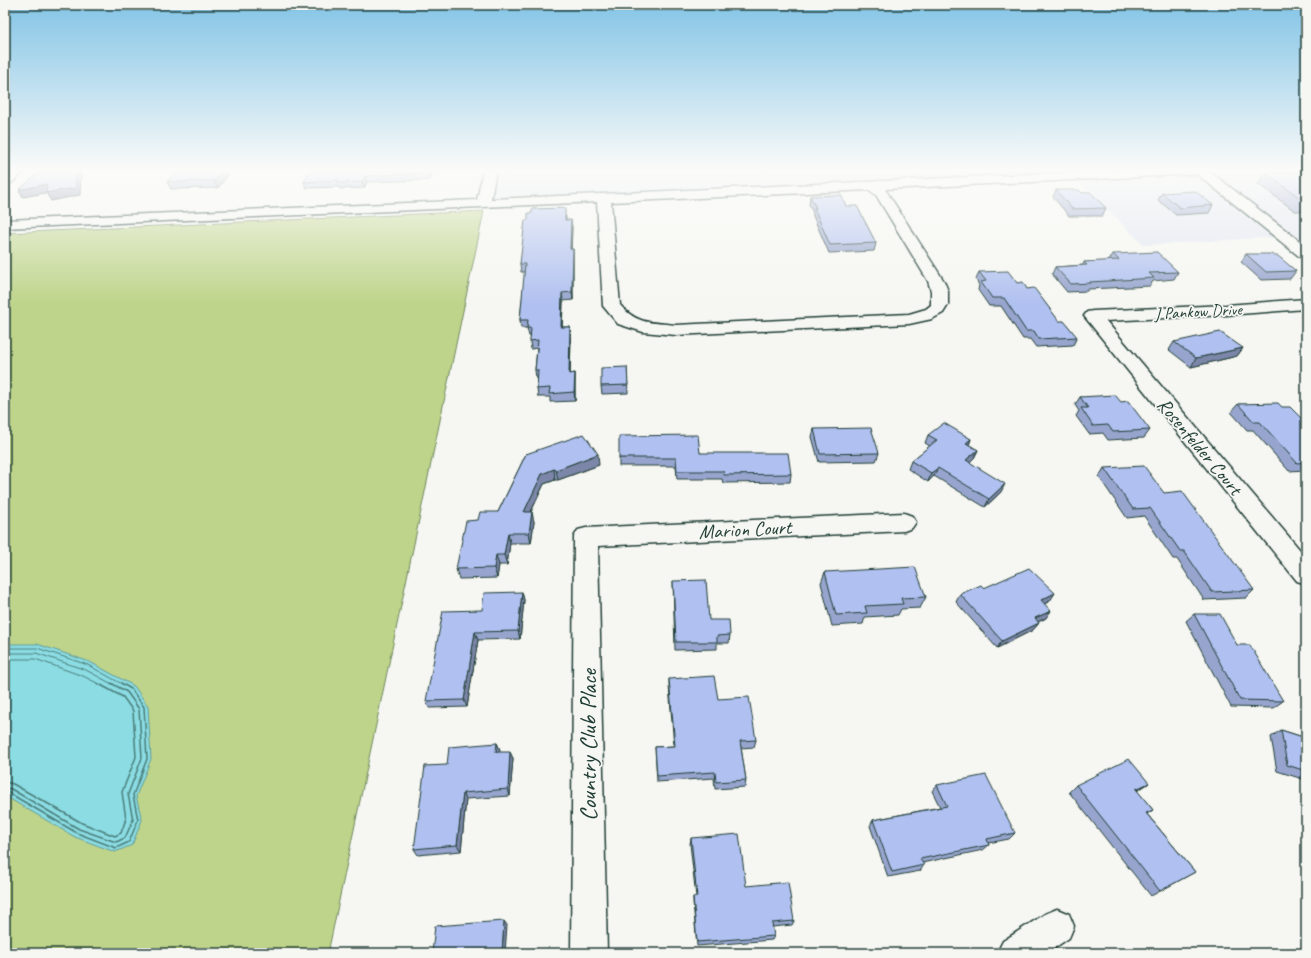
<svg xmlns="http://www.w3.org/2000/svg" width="1311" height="958" viewBox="0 0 1311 958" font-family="Caveat,sans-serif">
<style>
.built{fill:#e1e6f1}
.green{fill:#bed48a;stroke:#6e885f}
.water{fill:#8bdce3;stroke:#609c9d}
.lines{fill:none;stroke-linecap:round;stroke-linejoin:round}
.shore-far1{stroke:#4a7d7a;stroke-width:1}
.shore{stroke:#4a7d7a;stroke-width:1.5}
.minor-casing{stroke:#1f3d34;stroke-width:3}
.minor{fill:#f6f6f2;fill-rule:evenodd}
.wall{fill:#97a5ce;stroke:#1f3d34}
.shaded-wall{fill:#7b86a8;stroke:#1f3d34}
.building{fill:#b0c0f0;stroke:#1f3d34}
.labels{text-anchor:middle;stroke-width:3.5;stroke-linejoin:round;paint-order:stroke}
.far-street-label{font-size:17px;fill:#1f3d34;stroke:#f6f6f2}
.street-label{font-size:20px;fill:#1f3d34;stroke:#f6f6f2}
.near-street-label{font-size:24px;fill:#1f3d34;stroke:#f6f6f2}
</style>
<rect width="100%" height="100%" fill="#f6f6f2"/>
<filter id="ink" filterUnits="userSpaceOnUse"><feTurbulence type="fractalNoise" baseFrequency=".025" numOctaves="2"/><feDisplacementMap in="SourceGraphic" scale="8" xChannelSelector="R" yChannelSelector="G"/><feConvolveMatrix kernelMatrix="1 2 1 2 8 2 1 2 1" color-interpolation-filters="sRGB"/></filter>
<g filter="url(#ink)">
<g class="built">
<polygon points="492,170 1005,170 1010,176 487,198"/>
<polygon points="1255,170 1306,170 1306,259 1277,237 1144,245 1075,178"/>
</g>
<g class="green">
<polygon points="1005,170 1136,170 1010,176"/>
<polygon points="484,211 328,953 5,953 5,233"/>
</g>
<polygon class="water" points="5,644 37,644 90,662 134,686 148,706 151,759 136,796 142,820 132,845 115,852 75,837 5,796"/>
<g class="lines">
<g class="shore-far1">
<polyline points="5,648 37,648 88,665 122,684"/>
<polyline points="5,653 36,653 86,670 112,684"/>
<polyline points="5,659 35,659 83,676 99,684"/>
</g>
<g class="shore">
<polyline points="5,782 13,784 82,823 115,836 121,833 126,819 122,792 136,757 133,711 123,697 97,683"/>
<polyline points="5,788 11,789 79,829 116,842 125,838 133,820 128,794 142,758 139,709 127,692 111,683"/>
<polyline points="5,793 9,793 77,833 116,848 129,842 138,820 133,795 147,759 144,707 131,689 121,683"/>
</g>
<g class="minor-casing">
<g id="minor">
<polygon points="11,170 26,170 10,184 5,185 5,174"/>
<path d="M 483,170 L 496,170 L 491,199 L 1121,170 L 1208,170 L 1306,246 L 1306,259 L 1300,257 L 1197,174 L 885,189 L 944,281 L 948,291 L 948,305 L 943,313 L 932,319 L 909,324 L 676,335 L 643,332 L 618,324 L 603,306 L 597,202 L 5,228 L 5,220 L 477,200 ZM 869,190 L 876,195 L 928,281 L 931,291 L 931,305 L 926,309 L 909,314 L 676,325 C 651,322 638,325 620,305 L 611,202 Z"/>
<polygon points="1306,299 1306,309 1226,315 1106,321 1306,557 1306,584 1297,581 1084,316 1087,312 1093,311 1226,305"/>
<polygon points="904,513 912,516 916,522 912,528 904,531 598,546 607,953 571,953 574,537 578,530 586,528"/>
<polygon points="1057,909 1069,914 1074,926 1069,938 1047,953 997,953 1003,941 1045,914"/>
</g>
</g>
<use href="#minor" class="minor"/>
</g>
<g class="wall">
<polygon points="178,170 229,170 230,172 218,188 171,189 167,182"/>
<polygon points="433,170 430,180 367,182 364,188 340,189 339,187 306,188 304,182"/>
<polygon points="1265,173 1306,177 1306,211 1295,211 1258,184"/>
<polygon points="1056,190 1082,193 1106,208 1102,216 1069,216 1053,197"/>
<polygon points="1162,193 1213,205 1209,213 1176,215 1158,200"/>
<polygon points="810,196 846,206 876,243 874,251 829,253 813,216 813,213 809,204"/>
<polygon points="566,216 566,220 572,227 571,249 573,249 573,300 563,301 562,327 570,327 571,335 570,374 575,373 575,401 550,402 550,397 538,397 537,389 538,378 536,378 535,370 537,348 531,349 530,341 531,336 529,336 527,328 521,328 520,320 525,272 521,272 520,264 528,220"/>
<polygon points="1113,254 1178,272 1174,279 1153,281 1150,286 1088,289 1087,291 1067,292 1052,274 1055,267 1083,265 1084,262 1109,261"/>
<polygon points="1246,254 1296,271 1290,279 1261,280 1241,262"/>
<polygon points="979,272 1017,283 1027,289 1059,321 1077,337 1073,345 1036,347 1030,339 1023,339 1001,306 989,306 978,290 979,285 976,280"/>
<polygon points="1174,342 1243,348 1237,356 1191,367 1169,350"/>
<polygon points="627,367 628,393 602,394 601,386"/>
<polygon points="1080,397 1121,402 1150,430 1144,438 1108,440 1103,433 1089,434 1076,416 1079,411 1075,405"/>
<polygon points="1238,404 1282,407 1306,423 1306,470 1289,471 1253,430 1247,430 1231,412"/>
<polygon points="814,429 879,453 876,461 819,462 812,437"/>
<polygon points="928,435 971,439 969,445 978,450 974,458 970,462 1001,492 985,507 934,476 928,482 908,469 911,461 930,446 925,443"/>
<polygon points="700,453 791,474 790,482 723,483 722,479 677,479 676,466 619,466 619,458"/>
<polygon points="526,454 599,465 558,480 555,480 544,484 531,512 534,522 531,543 510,543 507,565 499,565 497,578 459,579 456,569 478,520 498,512"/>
<polygon points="1104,468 1254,590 1246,598 1204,600 1177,559 1173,559 1144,516 1127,518 1099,477"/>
<polygon points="825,572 926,597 920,608 901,609 898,615 865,617 863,624 832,626 821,583"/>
<polygon points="673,581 709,620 730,635 729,643 717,643 717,649 675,650"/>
<polygon points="984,588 1050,601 1044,604 1046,618 1038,622 1039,623 1033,630 997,648 956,602 960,594"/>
<polygon points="522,592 524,600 520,639 478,640 467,707 429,708 426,701 482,610"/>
<polygon points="1194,614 1237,645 1283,701 1273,708 1231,707 1186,621"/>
<polygon points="669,679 718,699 756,740 754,747 741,748 746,780 745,787 715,789 714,778 657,782 655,747 674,746 669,686"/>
<polygon points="1281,730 1306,738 1306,780 1277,771 1271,737"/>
<polygon points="497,743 500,750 499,752 513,758 510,796 466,799 461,851 418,855 414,849 447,765"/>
<polygon points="1149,783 1137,791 1153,810 1147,814 1195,872 1151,896 1069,792 1076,785"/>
<polygon points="937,785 1015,833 1009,839 988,843 989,845 983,850 922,863 924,865 920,871 888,877 870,826 873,820 940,807 932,791"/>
<polygon points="691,838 746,886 794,921 792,925 772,927 774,936 772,940 697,946 693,902 693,897 696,897 690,844"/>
</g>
<g class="shaded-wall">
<polygon points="76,170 81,170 80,195 51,201 46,193"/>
<polygon points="223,170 229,170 230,172 218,188 214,181"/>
<polygon points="429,170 433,170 430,180 428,173"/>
<polygon points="365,176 367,182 364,188 362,182"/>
<polygon points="47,184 51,192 23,197 19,190"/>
<polygon points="571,220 572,227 571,257 570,249"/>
<polygon points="573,249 573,300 572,292"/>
<polygon points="562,293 563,301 562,335 561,327"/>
<polygon points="570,327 571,335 570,382 569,374"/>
<polygon points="1243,348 1237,356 1191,367 1196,358"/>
<polygon points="575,373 575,401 574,392"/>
<polygon points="971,439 968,447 966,443"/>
<polygon points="978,450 974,458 963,469 966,460"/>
<polygon points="598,454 599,465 558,480 556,470"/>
<polygon points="938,468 934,476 928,482 931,473"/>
<polygon points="554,469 555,480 544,484 526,522 524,512 542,474"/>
<polygon points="1005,484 1001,492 985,507 989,499"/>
<polygon points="532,512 534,522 531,543 529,533"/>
<polygon points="508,533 510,543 507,565 504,555"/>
<polygon points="496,555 499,565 497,578 494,568"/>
<polygon points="522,592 524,600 520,639 518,631"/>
<polygon points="1055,593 1050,601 1036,608 1041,600"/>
<polygon points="1051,611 1046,618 1030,626 1035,618"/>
<polygon points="1039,623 1033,630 997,648 1002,641"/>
<polygon points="475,632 478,640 467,707 464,700"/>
<polygon points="497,743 500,750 499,759 496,752"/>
<polygon points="510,752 513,758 510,796 508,789"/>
<polygon points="1149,783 1140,789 1128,795 1136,789"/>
<polygon points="463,793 466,799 461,851 457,845"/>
<polygon points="504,921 507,925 505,953 502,953"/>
</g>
<g class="building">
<polygon points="42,170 76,170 76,188 46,193 47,184 19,190"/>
<polygon points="178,170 223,170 214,181 167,182"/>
<polygon points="310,170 429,170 428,173 365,176 362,182 338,183 339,180 304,182"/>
<polygon points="1299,172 1306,177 1306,200 1303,200 1265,173"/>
<polygon points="1056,190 1079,190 1082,193 1090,192 1106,208 1072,209"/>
<polygon points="1195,191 1213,205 1180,208 1162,193"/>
<polygon points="841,195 846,206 857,206 876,243 830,245 814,208 816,208 810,196"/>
<polygon points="565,208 565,220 571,220 570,249 573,249 572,292 562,293 561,327 570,327 569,374 575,373 574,392 549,394 550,388 537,389 538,370 535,370 538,340 530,341 531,328 527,328 528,320 520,320 525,264 520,264 525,220 528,220 528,213 532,213 532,209"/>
<polygon points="1157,252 1178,272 1149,273 1154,278 1090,282 1091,283 1071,284 1055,267 1087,265 1084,262 1119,260 1113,254"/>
<polygon points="1246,254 1271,254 1275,256 1278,256 1296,271 1266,272"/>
<polygon points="1008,271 1017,283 1023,282 1027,289 1034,288 1059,321 1064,321 1077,337 1039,339 1034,331 1026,331 1004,298 992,298 981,282 986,281 979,272"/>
<polygon points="1220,332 1243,348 1196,358 1174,342"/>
<polygon points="627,367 628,385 601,386 601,368"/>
<polygon points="1115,395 1121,402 1128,401 1150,430 1113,432 1108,425 1093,426 1081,408 1088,408 1080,397"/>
<polygon points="1278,403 1282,407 1290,407 1306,423 1306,462 1297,463 1260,422 1254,422 1238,404"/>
<polygon points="944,423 971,439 966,443 978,450 966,460 1005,484 989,499 938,468 931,473 911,461 937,440 928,435"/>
<polygon points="871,428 879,453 820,454 814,429"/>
<polygon points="584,434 598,454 556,470 554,469 542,474 524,512 532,512 529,533 508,533 504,555 496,555 494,568 456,569 466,521 478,520 480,512 498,512 526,454"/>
<polygon points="698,435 700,453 788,453 791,474 724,475 723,471 677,471 676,458 619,458 619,436"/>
<polygon points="1144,466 1164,493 1182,491 1254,590 1212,592 1184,551 1180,551 1150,508 1133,509 1104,468"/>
<polygon points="915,567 926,597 901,598 903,604 865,606 867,613 836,615 825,572"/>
<polygon points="1029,568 1055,593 1041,600 1051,611 1035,618 1039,623 1002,641 960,594 981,585 984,588"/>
<polygon points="706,580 709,620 729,620 730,635 717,636 717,642 676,642 673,581"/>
<polygon points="522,592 518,631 475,632 464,700 426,701 443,611 482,610 484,593"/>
<polygon points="1194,614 1220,614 1237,645 1250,645 1283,701 1240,700"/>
<polygon points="714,676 718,699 749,697 756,740 740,741 746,780 716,782 715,772 657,776 655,747 675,746 669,679"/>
<polygon points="1281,730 1306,738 1306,771 1287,765"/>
<polygon points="497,743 496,752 510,752 508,789 463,793 457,845 414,849 425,766 447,765 449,747"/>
<polygon points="1129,759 1149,783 1136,789 1153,810 1146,813 1195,872 1160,891 1076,785"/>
<polygon points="986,775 1015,833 987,839 989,845 920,859 924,865 892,872 873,820 947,806 937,785"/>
<polygon points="739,834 746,886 788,882 794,921 772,923 774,936 697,942 693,897 697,897 691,838"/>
<polygon points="504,921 502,953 432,953 435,926"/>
</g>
</g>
<linearGradient id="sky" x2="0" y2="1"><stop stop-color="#83c4e6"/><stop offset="0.56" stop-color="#fbfbf9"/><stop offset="1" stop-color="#fbfbf9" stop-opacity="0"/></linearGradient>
<rect width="1311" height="304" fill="url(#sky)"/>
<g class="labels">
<g class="far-street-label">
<text transform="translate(1198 311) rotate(-3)" y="6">J Pankow Drive</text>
</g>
<g class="street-label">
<text transform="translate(1200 446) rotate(50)" y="7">Rosenfelder Court</text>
<text transform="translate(745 529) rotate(-3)" y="7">Marion Court</text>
</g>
<g class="near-street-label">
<text transform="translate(588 745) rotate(-90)" y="8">Country Club Place</text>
</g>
</g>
<rect width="1311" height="958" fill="none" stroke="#f6f6f2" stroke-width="20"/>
<rect x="10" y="10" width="1291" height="938" fill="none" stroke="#1f3d34" stroke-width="1.5" filter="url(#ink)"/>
</svg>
